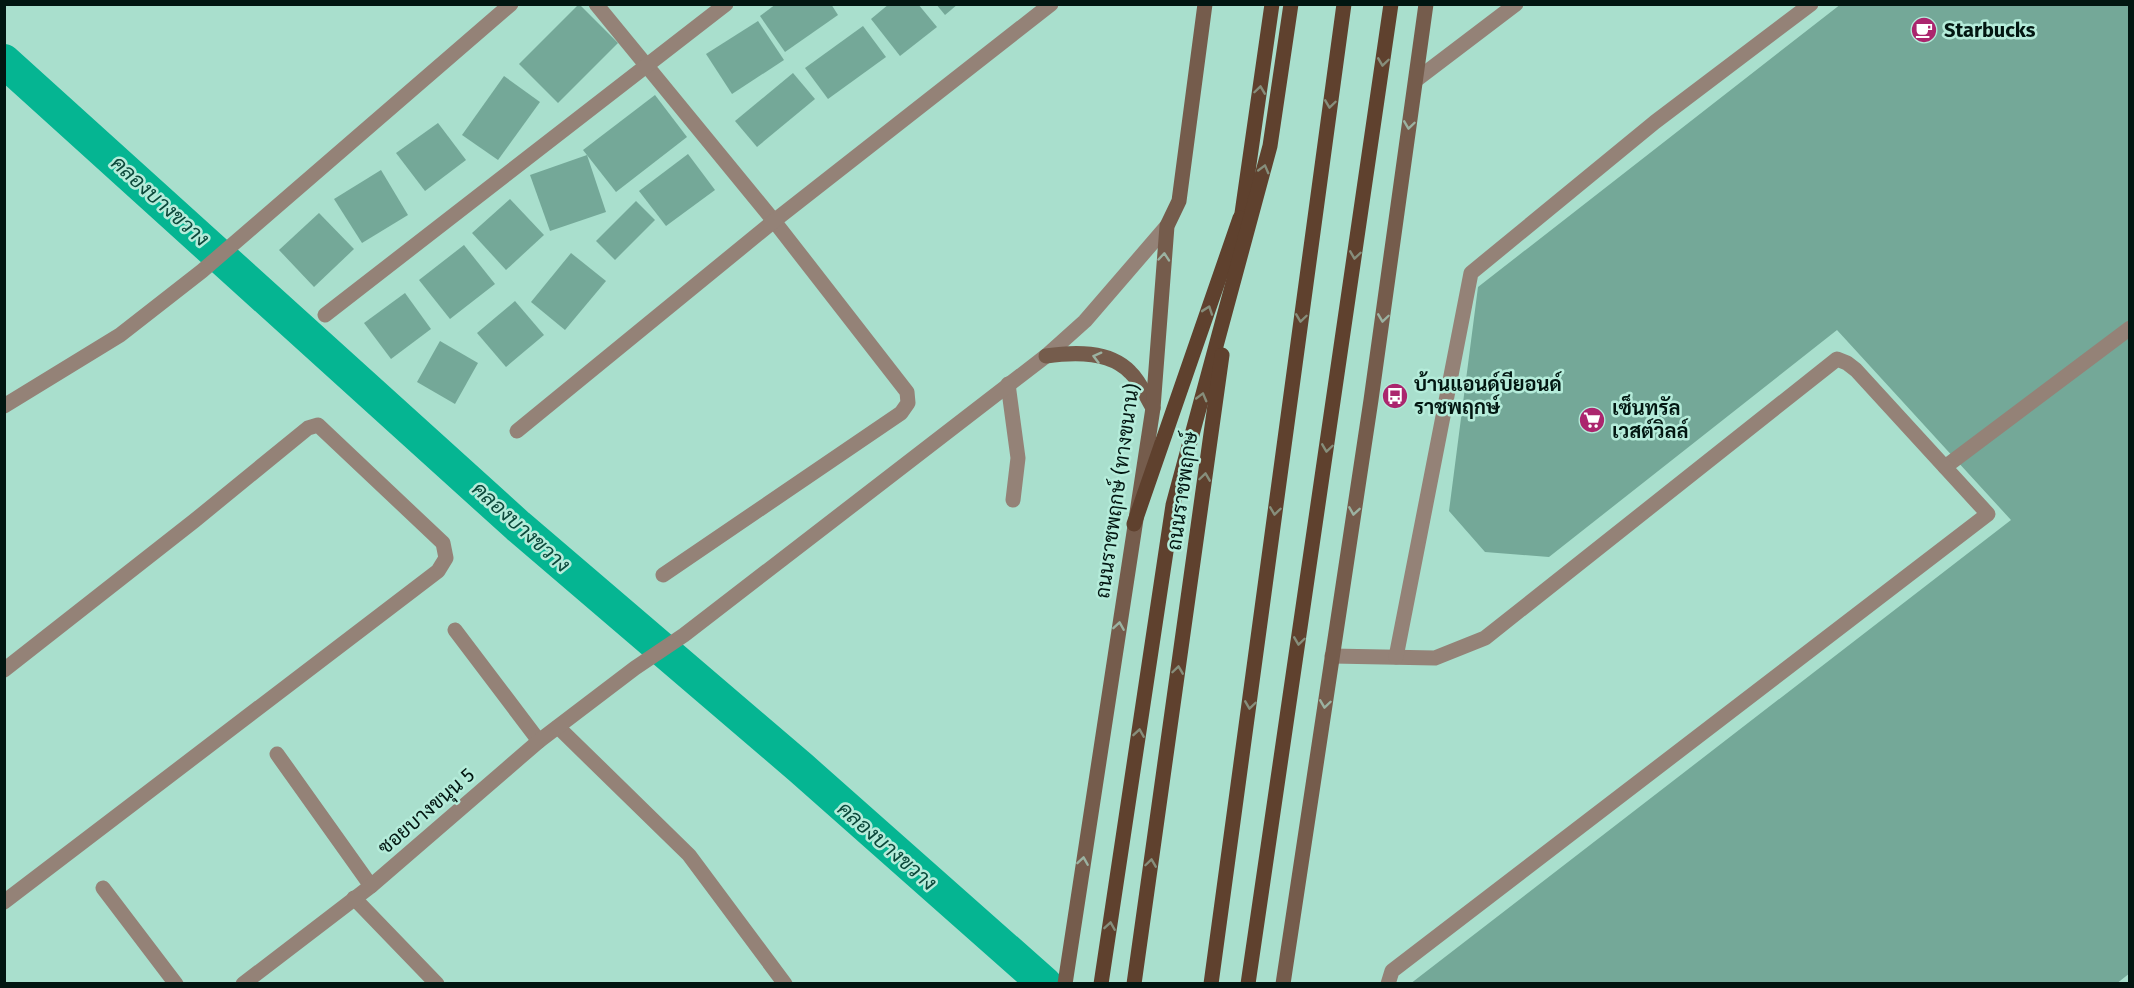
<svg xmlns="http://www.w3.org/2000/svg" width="2134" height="988" viewBox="0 0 2134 988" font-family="'Fira Sans',Sarabun,sans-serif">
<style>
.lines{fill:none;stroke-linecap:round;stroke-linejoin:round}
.canal{stroke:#05b592;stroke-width:34}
.building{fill:#74a898}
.service{stroke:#948277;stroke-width:15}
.minor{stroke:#948277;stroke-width:15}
.tertiary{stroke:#948277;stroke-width:15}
.secondary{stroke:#755c4c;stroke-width:15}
.primary{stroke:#5f412e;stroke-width:15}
.oneway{stroke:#868e7b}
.oneway2{stroke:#9bb2a1}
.labels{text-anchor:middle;stroke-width:5;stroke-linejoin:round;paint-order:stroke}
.poi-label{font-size:20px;font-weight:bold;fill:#021611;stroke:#b5ecda;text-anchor:start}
.street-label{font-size:20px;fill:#021611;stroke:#b5ecda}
.water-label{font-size:21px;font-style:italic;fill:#0c493b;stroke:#b5ecda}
</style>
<rect width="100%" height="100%" fill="#a9dfcd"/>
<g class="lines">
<polyline class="canal" points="4,61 518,526 801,768 1045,984"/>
</g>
<g class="building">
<polygon points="579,4 618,43 558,103 519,64"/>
<polygon points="776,4 831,4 838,15 785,52 760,16"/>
<polygon points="889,4 918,4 937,27 900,56 871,19"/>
<polygon points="936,4 958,4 945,15"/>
<polygon points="1841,4 2130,4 2130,973 2116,984 1410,984 2011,520 1837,330 1549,557 1485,552 1449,511 1478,287"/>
<polygon points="758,21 784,60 732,94 706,54"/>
<polygon points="863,26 886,57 828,99 805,68"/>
<polygon points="793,73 815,99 757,147 735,121"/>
<polygon points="504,76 540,102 498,160 462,135"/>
<polygon points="655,95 687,137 616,192 583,150"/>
<polygon points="438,123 466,160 425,191 396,153"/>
<polygon points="688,154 715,190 666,226 639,191"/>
<polygon points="587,155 606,212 550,231 530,175"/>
<polygon points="381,170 408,215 362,243 334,199"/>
<polygon points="510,199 544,235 506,270 472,233"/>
<polygon points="636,201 655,220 615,260 596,241"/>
<polygon points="319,213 354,249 314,287 279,250"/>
<polygon points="464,245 495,284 450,319 419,280"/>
<polygon points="571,253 606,281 565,330 531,302"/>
<polygon points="405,293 431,329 391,359 364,323"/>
<polygon points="515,301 544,335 506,367 477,333"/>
<polygon points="440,341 478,363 455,404 417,382"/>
</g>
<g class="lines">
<g class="service">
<polyline points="1008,384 1018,458 1013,500"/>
<polyline points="1945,467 2130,328"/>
<polyline points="455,630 539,741"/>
<polyline points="1332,656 1435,658 1485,638 1837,359 1847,363 1856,370 1988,514 1392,971 1388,984"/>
<polyline points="1396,657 1471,273 1655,122 1811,4"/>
<polyline points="558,727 689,855 785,984"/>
<polyline points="277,754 371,886"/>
<polyline points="103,888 176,984"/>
<polyline points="354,898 437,984"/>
</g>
<g class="minor">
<polyline points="596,4 774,221 907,392 908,403 901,413 663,575"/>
<polyline points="325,315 726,4"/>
<polyline points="4,406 120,335 202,271 511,4"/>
<polyline points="517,431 774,221 1051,4"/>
<polyline points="4,670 194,521 308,428 318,425 443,543 446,558 438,571 4,902"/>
</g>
<g class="tertiary">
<polyline points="1416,80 1516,4"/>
<polyline points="243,984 371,886 539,741 635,668 684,635 1046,356 1085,321 1167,226"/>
</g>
<g class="secondary">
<path d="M 1046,356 C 1073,352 1109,350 1130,372 C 1140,381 1146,397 1153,408"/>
<polyline points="1065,984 1153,408 1167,226 1179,201 1205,4"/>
<polyline points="1283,984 1371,400 1426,4"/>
</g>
<g class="primary">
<polyline points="1240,227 1272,4"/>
<polyline points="1134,524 1240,218"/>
<polyline points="1101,984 1173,505 1270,146 1291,4"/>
<polyline points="1134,984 1222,355"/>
<polyline points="1211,984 1344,4"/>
<polyline points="1248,984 1391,4"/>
</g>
</g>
<defs><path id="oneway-chevron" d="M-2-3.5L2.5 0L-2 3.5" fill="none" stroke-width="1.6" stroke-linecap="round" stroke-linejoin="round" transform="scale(1.5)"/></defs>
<g class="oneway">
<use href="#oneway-chevron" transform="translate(1383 62) rotate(98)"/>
<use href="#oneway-chevron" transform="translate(1260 90) rotate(-82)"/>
<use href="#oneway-chevron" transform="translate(1330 104) rotate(98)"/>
<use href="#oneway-chevron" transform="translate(1264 169) rotate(-75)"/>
<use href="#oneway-chevron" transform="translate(1355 255) rotate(98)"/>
<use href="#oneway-chevron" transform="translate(1208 310) rotate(-71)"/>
<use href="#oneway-chevron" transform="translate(1301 318) rotate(98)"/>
<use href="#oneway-chevron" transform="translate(1202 397) rotate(-75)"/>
<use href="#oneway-chevron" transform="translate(1327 448) rotate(98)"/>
<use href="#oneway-chevron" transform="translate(1205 477) rotate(-82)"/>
<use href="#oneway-chevron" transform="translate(1275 511) rotate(98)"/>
<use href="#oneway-chevron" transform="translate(1299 641) rotate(98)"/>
<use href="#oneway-chevron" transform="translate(1178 670) rotate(-82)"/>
<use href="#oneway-chevron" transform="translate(1250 705) rotate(98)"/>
<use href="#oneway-chevron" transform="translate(1139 733) rotate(-81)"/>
<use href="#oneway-chevron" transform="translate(1151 863) rotate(-82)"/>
<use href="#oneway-chevron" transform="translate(1110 926) rotate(-81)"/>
</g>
<g class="oneway2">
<use href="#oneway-chevron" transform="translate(1409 125) rotate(98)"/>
<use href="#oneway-chevron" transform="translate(1164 257) rotate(-85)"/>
<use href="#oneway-chevron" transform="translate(1383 318) rotate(98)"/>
<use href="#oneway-chevron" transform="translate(1097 357) rotate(-165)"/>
<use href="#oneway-chevron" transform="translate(1354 511) rotate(99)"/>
<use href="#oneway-chevron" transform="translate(1119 626) rotate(-81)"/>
<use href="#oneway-chevron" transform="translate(1325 704) rotate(98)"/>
<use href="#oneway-chevron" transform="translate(1083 861) rotate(-81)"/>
</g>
<defs>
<g id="cafe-disc" transform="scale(1.35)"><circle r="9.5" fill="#ab266e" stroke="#b5ecda"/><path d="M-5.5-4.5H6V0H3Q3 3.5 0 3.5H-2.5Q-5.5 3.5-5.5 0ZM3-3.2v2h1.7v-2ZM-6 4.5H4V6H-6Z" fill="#fff"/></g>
<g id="bus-disc" transform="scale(1.35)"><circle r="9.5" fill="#ab266e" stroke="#b5ecda"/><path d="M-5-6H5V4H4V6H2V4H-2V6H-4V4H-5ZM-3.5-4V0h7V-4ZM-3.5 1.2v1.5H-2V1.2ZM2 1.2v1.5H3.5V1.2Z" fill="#fff"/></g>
<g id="supermarket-disc" transform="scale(1.35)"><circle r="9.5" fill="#ab266e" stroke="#b5ecda"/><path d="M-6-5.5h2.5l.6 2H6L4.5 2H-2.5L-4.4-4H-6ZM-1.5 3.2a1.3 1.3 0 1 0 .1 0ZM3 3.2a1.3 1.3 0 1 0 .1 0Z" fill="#fff"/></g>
</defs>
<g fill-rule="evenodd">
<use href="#cafe-disc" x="1924" y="30"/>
<use href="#bus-disc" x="1395" y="396"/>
<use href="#supermarket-disc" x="1592" y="420"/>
</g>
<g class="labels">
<g class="poi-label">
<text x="1944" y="37">Starbucks</text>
<text x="1414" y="391">บ้านแอนด์บียอนด์<tspan x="1414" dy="23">ราชพฤกษ์</tspan></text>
<text x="1612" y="415">เซ็นทรัล<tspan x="1612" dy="23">เวสต์วิลล์</tspan></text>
</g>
<g class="street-label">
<text transform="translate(1117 491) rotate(-82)" y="7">ถนนราชพฤกษ์ (ทางขนาน)</text>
<text transform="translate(1182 491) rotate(-82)" y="7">ถนนราชพฤกษ์</text>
<text transform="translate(426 811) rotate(-41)" y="7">ซอยบางขนุน 5</text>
</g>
<g class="water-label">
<text transform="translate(160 201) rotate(42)" y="7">คลองบางขวาง</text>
<text transform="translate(521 527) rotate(42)" y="7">คลองบางขวาง</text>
<text transform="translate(887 846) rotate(41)" y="7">คลองบางขวาง</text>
</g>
</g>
<rect width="2134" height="988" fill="none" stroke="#021611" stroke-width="12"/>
</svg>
